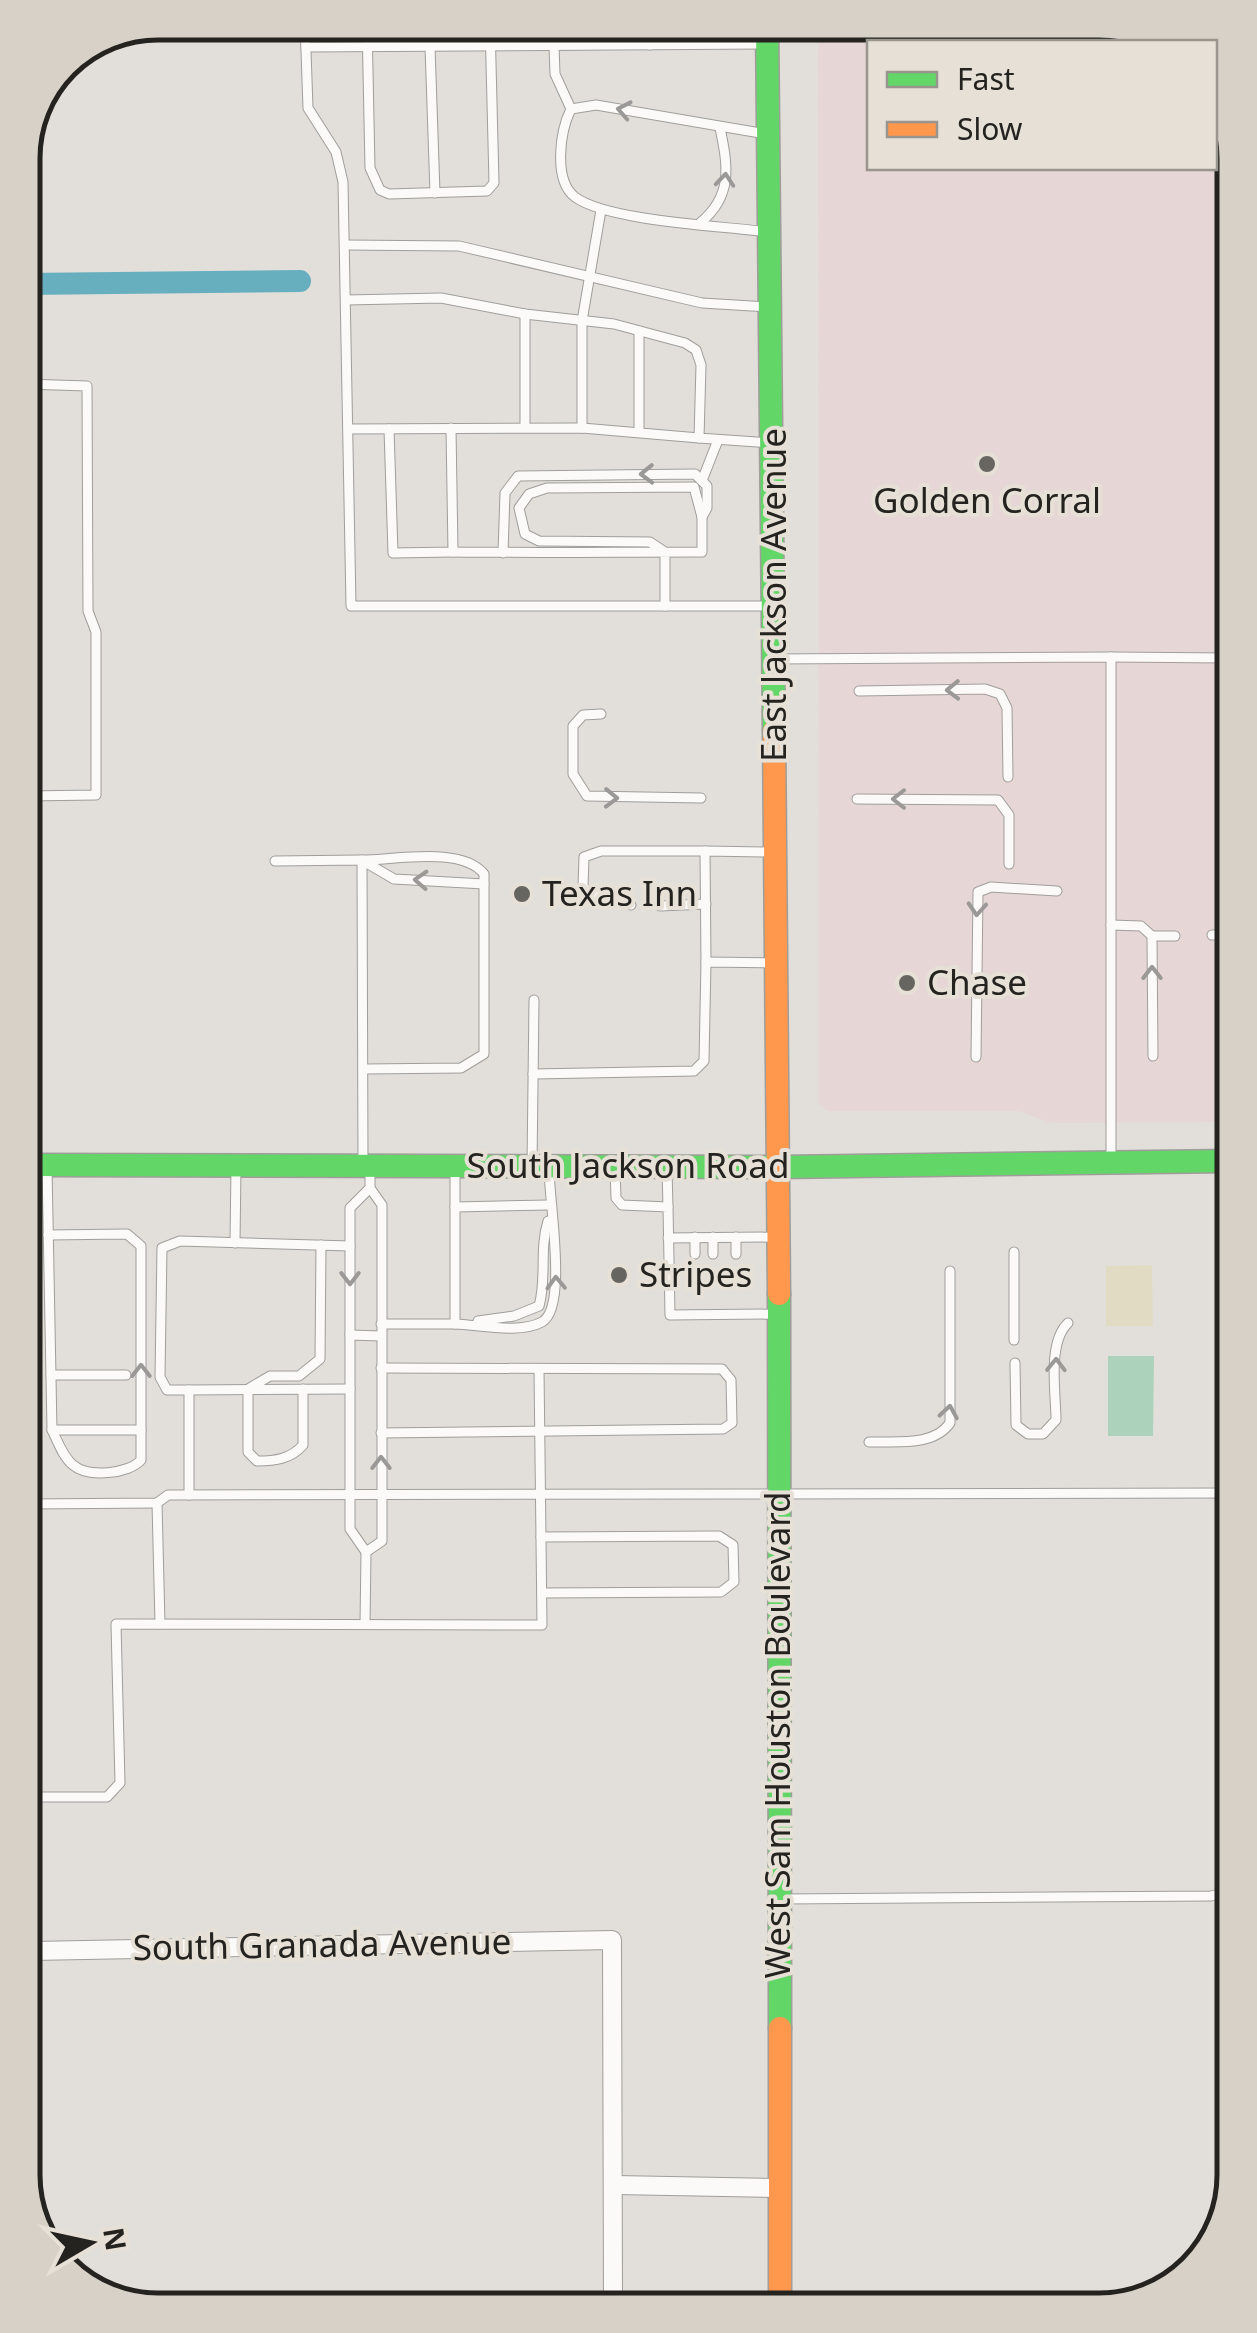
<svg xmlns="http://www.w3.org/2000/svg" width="1257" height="2333" viewBox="0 0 1257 2333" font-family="'Noto Sans',sans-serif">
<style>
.commercial{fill:#e6d6d5}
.green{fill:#add2bc}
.sand{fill:#e1dbc4}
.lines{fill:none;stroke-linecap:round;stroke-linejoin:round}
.canal{stroke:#67afbf;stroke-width:22}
.lane-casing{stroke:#9f9e9a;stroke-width:11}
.street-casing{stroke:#9f9e9a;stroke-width:20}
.fast-casing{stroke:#9f9e9a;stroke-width:25}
.slow-casing{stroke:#9f9e9a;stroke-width:25}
.lane{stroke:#fbfaf9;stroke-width:9}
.street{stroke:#fbfaf9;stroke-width:18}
.fast{stroke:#63d668;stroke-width:22}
.slow{stroke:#ff974d;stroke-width:22}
.oneway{stroke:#9b9997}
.poi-dot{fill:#676560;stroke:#e6e0d6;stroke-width:4}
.labels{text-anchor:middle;stroke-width:8;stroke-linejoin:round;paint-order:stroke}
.poi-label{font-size:35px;fill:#25231f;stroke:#e6e0d6;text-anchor:start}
.street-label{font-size:35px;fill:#25231f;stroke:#e6e0d6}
.rim{fill:none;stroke:#25231f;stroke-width:5}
</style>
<rect width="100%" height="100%" fill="#e2dfda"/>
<polygon class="commercial" points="818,23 1109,23 1161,42 870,42 870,168 1214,168 1215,93 1224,105 1229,1122 1052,1123 1018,1111 828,1111 819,1104"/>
<polygon class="green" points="1108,1356 1154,1356 1153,1436 1108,1436"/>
<polygon class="sand" points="1152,1265 1153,1326 1106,1326 1106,1266"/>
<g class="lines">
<polyline class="canal" points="23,284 300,281"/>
<g class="lane-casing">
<g id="lane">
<polyline points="305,23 308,108 336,152 343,182 351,606 771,606"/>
<polyline points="367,23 370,168 380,190 389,194 487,191 494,183 490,23"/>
<polyline points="650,23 650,45"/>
<polyline points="554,46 555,74 571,109"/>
<polyline points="306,47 768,44"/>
<polyline points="430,47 435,193"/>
<path d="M 766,134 L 596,105 L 571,109 C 560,131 553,180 575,197 C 607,221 723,226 767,232"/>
<path d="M 700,223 C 733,196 728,166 720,128"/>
<polyline points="345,245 459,246 702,303 770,307"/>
<polyline points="346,300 441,298 525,314 614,324 685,343 696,350 701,365 699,438 770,443"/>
<polyline points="525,314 525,427"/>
<polyline points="24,384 87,386 88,611 96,632 96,795 26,796"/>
<polyline points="582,428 582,321 601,210"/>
<polyline points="348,429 582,428 699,438"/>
<polyline points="389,429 393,553 453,552 451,428"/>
<polyline points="639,429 639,331"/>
<polyline points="703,478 718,440"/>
<path d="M 453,552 C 536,553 619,552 702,552 L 702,517 L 694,487 L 547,488 L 529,494 L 519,508 L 525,534 L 539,541 L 650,542 L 665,552 L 665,606"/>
<polyline points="503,553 505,493 518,476 695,474 707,486 707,508 702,517"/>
<polyline points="1111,657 1227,658"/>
<polyline points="774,659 1111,657 1111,1160"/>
<polyline points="859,691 985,689 1000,694 1007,708 1008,777"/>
<polyline points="601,714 583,715 573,726 573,774 587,796 701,798"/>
<polyline points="857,799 998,800 1009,815 1009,864"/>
<path d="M 362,860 C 396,860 462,846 484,874 L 484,1054 L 461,1068 L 365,1069"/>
<polyline points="275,861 362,860 363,1163"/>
<polyline points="365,862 394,879 484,884"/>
<polyline points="631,905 588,892 583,887 584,857 601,851 705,851"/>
<polyline points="660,906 706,904"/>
<polyline points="1111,925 1141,926 1152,936 1153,1056"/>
<polyline points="1212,935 1228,935"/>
<polyline points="1152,936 1175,936"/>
<polyline points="706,962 705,851 772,852"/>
<polyline points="976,1057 978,892 991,887 1057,891"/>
<polyline points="533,1074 694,1071 704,1061 706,962 773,963"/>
<polyline points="532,1166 534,1000"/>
<polyline points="47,1167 52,1430 141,1430"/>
<polyline points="615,1169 616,1198 622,1205 668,1207 670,1315 777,1314"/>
<polyline points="667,1170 668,1207"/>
<polyline points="455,1207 549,1205"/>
<path d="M 48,1235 L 127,1234 L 141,1246 L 141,1460 C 129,1474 88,1478 73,1465 C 63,1457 58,1442 52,1430"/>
<polyline points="695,1237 695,1254"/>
<polyline points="713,1237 713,1254"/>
<polyline points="736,1237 736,1254"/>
<polyline points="668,1238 776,1237"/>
<polyline points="235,1243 236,1166"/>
<polyline points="1014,1252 1014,1340"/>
<path d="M 478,1321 L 514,1316 L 539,1306 C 547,1278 539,1250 548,1221"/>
<polyline points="381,1324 455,1324 455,1169"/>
<path d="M 455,1324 C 480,1325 520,1334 542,1322 C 568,1308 549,1200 549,1169"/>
<polyline points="350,1335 381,1336"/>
<path d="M 1015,1363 L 1016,1425 L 1028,1434 L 1043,1434 L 1056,1420 C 1056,1393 1047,1343 1068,1323"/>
<polyline points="381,1368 722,1369 731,1380 732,1423 723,1429 381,1433"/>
<polyline points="51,1375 126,1375"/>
<path d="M 303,1389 L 303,1445 C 291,1459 275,1461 257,1461 L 248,1452 L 248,1389 L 270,1376 L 299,1376 L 320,1359 L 321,1245"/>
<polyline points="189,1390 167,1390 160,1377 162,1248 180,1241 350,1246"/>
<path d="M 869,1442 C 896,1441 933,1447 950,1423 L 950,1271"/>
<polyline points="189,1495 189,1390 350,1389"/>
<polyline points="157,1503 160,1624"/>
<path d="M 29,1504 L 157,1503 L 168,1495 C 522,1496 876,1497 1231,1493"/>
<polyline points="541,1537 719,1536 733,1545 734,1582 721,1592 542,1593"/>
<polyline points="366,1552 382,1541 382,1205 370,1188 370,1167"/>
<polyline points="365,1624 366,1552 350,1529 350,1208 370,1188"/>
<polyline points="31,1797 107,1797 120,1783 116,1624 542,1625 539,1369"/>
<polyline points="781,1899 1211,1896 1233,1891"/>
<polyline points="782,2299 1062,2301"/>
</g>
</g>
<g class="street-casing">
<g id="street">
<polyline points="32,1951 612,1940 613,2305"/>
<polyline points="615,2185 777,2188"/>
</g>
</g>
<g class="fast-casing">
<g id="fast">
<polyline points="767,23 774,731"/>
<polyline points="28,1165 779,1167 1229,1161"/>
<polyline points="779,1294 780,2028"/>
</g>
</g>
<g class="slow-casing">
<g id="slow">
<polyline points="774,731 779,1294"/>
<polyline points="780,2028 780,2304"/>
</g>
</g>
<use href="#lane" class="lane"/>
<use href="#street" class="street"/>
<use href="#fast" class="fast"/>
<use href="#slow" class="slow"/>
</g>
<defs><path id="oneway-chevron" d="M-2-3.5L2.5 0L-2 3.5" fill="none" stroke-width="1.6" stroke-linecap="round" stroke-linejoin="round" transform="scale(2.5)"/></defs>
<g class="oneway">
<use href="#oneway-chevron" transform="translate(624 110) rotate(-169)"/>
<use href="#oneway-chevron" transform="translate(725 180) rotate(-85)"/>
<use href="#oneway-chevron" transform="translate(647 474) rotate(179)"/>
<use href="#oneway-chevron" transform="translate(953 690) rotate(179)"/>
<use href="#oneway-chevron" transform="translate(611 798) rotate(1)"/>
<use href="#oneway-chevron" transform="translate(899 799) rotate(180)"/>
<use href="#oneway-chevron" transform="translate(421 880) rotate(-177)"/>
<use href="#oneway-chevron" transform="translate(977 909) rotate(94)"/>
<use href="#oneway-chevron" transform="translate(1152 973) rotate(-90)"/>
<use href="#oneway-chevron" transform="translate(350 1278) rotate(90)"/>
<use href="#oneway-chevron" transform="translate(556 1283) rotate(-92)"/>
<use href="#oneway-chevron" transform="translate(1056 1365) rotate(-89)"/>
<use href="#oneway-chevron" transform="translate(141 1371) rotate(-90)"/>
<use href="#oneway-chevron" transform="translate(949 1412) rotate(-81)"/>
<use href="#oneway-chevron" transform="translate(381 1463) rotate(-90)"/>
</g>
<g class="poi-dot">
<circle cx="987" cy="464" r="10"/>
<circle cx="522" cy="894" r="10"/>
<circle cx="907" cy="983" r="10"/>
<circle cx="619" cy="1275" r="10"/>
</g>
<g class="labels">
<g class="poi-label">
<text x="987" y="513" text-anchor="middle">Golden Corral</text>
<text x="542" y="906">Texas Inn</text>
<text x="927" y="995">Chase</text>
<text x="639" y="1287">Stripes</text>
</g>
<g class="street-label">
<text transform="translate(774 595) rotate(-90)" y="12">East Jackson Avenue</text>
<text x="628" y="1178">South Jackson Road</text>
<text transform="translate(778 1735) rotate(-90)" y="12">West Sam Houston Boulevard</text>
<text transform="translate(322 1945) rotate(-1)" y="12">South Granada Avenue</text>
</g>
</g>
<path d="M0 0H1257V2333H0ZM158 40H1099A118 118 0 0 1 1217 158V2175A118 118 0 0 1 1099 2293H158A118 118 0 0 1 40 2175V158A118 118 0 0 1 158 40Z" fill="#d7d1c7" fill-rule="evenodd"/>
<path class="rim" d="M158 40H1099A118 118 0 0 1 1217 158V2175A118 118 0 0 1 1099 2293H158A118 118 0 0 1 40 2175V158A118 118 0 0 1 158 40Z"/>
<rect x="867" y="40" width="350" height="130" fill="#e6e0d6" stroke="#99948d" stroke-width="2.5"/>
<rect x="887" y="72" width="50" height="15" fill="#63d668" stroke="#99948d" stroke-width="2.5"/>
<text x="957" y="90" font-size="30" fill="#25231f">Fast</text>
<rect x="887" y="122" width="50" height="15" fill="#ff974d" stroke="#99948d" stroke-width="2.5"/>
<text x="957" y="140" font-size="30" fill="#25231f">Slow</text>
<g transform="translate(90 2243) rotate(81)" stroke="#e6e0d6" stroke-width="8" paint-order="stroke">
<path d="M0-8L18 38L0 25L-18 38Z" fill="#25231f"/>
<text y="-15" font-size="28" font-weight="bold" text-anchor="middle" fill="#25231f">N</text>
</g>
</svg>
